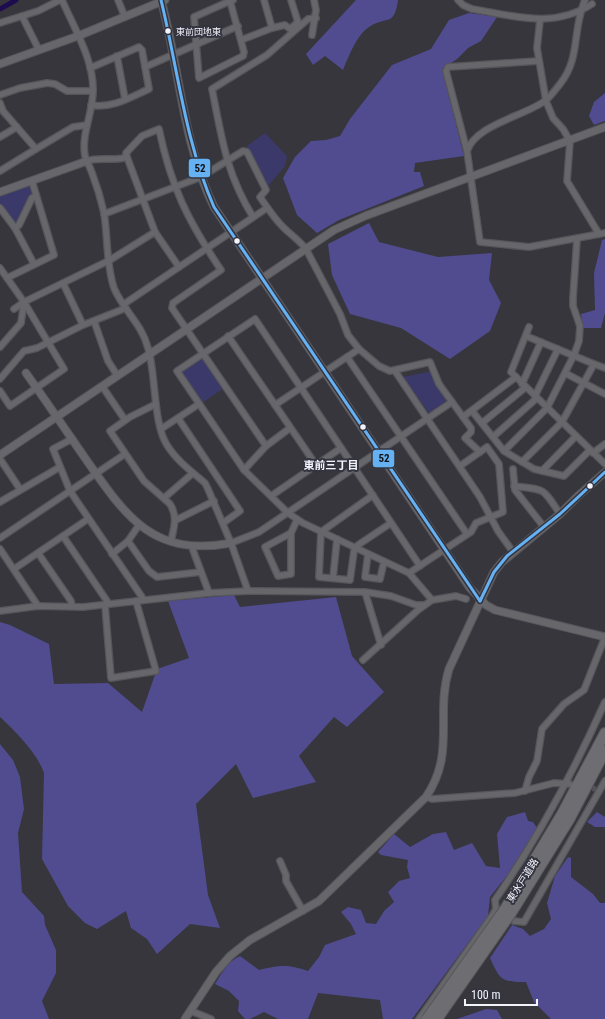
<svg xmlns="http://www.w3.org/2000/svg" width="605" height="1019" viewBox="0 0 605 1019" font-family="'Roboto Condensed','Noto Sans JP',sans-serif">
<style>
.green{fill:#3a396a}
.forest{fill:#504c8f}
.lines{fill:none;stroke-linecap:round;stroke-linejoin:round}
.canal{stroke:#1d0c4f;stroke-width:5}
.minor-tunnel{stroke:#525259;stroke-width:5.5;stroke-dasharray:5.5 3;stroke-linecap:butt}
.minor-casing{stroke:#55555a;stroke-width:8}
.tertiary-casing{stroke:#55555a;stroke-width:9}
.motorway-casing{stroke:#55555a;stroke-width:12}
.minor{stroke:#67676b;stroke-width:5.5}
.tertiary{stroke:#67676b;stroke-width:7}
.motorway{stroke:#6e6e72;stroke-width:10}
.motorway-bridge-casing{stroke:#55555a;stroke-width:12;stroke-linecap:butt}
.motorway-bridge{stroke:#6e6e72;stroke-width:10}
.bus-1-casing{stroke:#33343f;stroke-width:6}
.bus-1{stroke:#66b1f2;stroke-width:3}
.bus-dot{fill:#f3f3fb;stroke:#33343f;stroke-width:1.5}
.labels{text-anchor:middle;stroke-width:4;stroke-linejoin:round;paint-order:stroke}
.bus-label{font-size:9px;fill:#f3f3fb;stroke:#33343f;text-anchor:start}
.street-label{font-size:10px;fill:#f3f3fb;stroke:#33343f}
.neighbourhood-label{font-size:11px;font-weight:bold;fill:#f3f3fb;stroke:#33343f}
.line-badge{stroke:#33343f;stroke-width:1.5}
.pale-badge-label{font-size:11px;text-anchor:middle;font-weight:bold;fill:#111}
</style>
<rect width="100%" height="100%" fill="#36363c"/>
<g class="green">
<polygon points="265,133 287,156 285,166 268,186 265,185 247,146"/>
<polygon points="29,185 32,191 17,223 14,223 0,204 0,195"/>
<polygon points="201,357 204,359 224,388 202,403 181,373"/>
<polygon points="432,371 447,398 447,401 429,413 403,377"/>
</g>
<g class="forest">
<path d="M 356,0 L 398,0 C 394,28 387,15 369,27 C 356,36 349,56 343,70 L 325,56 L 313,65 L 306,54 Z"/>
<polygon points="469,13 497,17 481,41 468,48 457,59 442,69 464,156 415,163 414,172 420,172 424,186 339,220 317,233 297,215 283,178 295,157 311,141 326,140 340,136 350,119 392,65 431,49 449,20"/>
<polygon points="605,93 605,121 594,125 589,116 594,102"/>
<polygon points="369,223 379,242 438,257 492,253 489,280 501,303 490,331 450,359 401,328 350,314 332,275 328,244"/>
<polygon points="605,239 605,313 601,328 583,328 581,314 595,310 594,273 602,240"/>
<path d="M 234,595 L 240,607 L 336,597 L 352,656 L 384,692 L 347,727 L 334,717 L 299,756 L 316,782 L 253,798 L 236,764 L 196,804 L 208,895 L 220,928 L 190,924 L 157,954 L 147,939 L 131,928 L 126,911 L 97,929 L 85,923 L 68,906 L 42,859 L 44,773 C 37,753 16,732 0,717 L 0,622 L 10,625 L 49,644 L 54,684 L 108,683 L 142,712 L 157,669 L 189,658 L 168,601 Z"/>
<polygon points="0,744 13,760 20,777 24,809 18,833 22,892 44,916 45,925 56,950 56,973 42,1001 49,1019 0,1019"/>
<path d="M 525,812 L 528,821 L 533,822 L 537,828 L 509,873 L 490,897 L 488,916 L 412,1019 L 383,1019 L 380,1000 L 318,993 L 308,1019 L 278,1019 L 264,1012 L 250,1019 L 245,1019 L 238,1011 L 239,1001 L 229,991 L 215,984 C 222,973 227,962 240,956 L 259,970 C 280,965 288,964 308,971 L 319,957 L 325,945 L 356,934 L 351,924 L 341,912 L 348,907 L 361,910 L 366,923 L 376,924 L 384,911 L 394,902 L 388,892 L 399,881 L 410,878 L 407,867 L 408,860 L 381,855 L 378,852 L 394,834 L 410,847 L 433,834 L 446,832 L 454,850 L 472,843 L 486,866 L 500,868 L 497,834 L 507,817 Z"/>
<polygon points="597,812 605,817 605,827 595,827 587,822"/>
<path d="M 568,857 L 571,858 L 571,877 L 593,894 L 600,903 L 605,903 L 605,1019 L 551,1019 L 534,1002 L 526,982 C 501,982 500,980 490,958 L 512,925 L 523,929 L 530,936 L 544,929 L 551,919 L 547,903 L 555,876 Z"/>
<polygon points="486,1009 497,1010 502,1019 457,1019"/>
</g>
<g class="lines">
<polyline class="canal" points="0,9 16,0"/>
<polyline class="minor-tunnel" points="584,787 596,789"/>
<g class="minor-casing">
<g id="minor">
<path d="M 62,0 C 74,28 94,60 93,91 C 93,113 81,134 85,156 C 87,162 90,167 92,173 C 97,186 101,199 104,213 C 108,237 106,265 114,288 C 123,310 142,324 148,348 C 156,373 153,424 167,445 C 176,460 191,471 205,483 L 208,489 L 231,543 L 248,591"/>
<polyline points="118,0 125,17"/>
<polyline points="264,0 272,28"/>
<path d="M 458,0 L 463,5 L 472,9 C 515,16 553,29 592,4"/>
<path d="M 585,0 C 572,29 581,58 560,84 C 556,89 551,96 546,100 C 526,116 476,124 467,151 L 480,242 L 529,247 L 605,233"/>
<polyline points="230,1 244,52 243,56 199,78 194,17 230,1 233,0"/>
<polyline points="22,16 39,50"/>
<polyline points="540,20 537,48 546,101 553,118 563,129 570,141 567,181 599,234"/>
<polyline points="0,23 38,11 60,0"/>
<polyline points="312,35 316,10 314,0"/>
<polyline points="241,40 272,28 285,25 290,29 298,22 291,0"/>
<polyline points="117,56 125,99"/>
<polyline points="145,67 238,26"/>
<path d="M 90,68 L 139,47 L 142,50 L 149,89 C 131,97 112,109 91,105"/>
<polyline points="0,95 20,88 47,83 55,84 67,91 93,91"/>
<polyline points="0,103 3,111 36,149 0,171"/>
<polyline points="0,137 17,127"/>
<polyline points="36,149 73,127 87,125"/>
<polyline points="467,151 446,71 448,67 538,61"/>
<path d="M 87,161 C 100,156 114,162 127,157"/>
<polyline points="0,208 15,228 34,264"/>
<path d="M 104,214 L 201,177 L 243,151 L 247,152 L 266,190 L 260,197 C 267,207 274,218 283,227 C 291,235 299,240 306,249 L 340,314 L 348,335 L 359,349 L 379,366 L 390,371 L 430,362 L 439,384 L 471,428 L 471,432 L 465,438 L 480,452"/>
<path d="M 253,217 C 226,173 222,139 212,89 L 267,55 L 308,19 L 316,18"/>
<polyline points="15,228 19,225 32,198 36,196"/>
<path d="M 179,267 L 155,232 L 127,157 L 126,153 L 142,136 L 159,129 C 171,187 188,221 221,270 L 173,303 L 172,308 L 266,446"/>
<polyline points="0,268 24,302 64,369 10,406 0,391"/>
<polyline points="7,278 54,255 32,181"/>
<polyline points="63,283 83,325"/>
<polyline points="124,304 267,208"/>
<polyline points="14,309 24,302 110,260 155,232"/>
<polyline points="94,321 108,361 117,375"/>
<polyline points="529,327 511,372 605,464"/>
<polyline points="228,336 316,465"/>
<polyline points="0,347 21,323 24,302"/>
<polyline points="347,357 467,534"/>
<polyline points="594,364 605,368"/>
<polyline points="395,371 480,497 498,531 513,552"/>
<polyline points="565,373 605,394"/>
<polyline points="0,379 24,351 37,348 83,325 126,308"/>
<polyline points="522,384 541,342"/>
<polyline points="102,386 125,420"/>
<polyline points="535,396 558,349"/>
<path d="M 156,404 L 130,417 L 110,431 L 144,481 L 170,504 C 178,517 174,527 171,541"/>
<polyline points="275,405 359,349"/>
<polyline points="472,411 504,451 534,469 564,476 590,450"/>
<polyline points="463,417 516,377"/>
<polyline points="178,418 240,511 223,523"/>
<polyline points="482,423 526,387"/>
<polyline points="161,429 199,404"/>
<polyline points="493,437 537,398"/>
<polyline points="72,439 53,449 70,491 144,600"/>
<polyline points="504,451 547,408 574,355 579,341 580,326 573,306 573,298 577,239"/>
<polyline points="593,453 605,444"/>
<polyline points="0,459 20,489"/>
<polyline points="522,462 562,422 594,364 526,336"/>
<polyline points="513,469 515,490 544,527"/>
<polyline points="244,470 266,446 290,428"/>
<polyline points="542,471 576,436"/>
<path d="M 514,486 C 546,490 542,487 560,514"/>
<polyline points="373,495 321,532 319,577 350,580 354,551 358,545 391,523"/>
<polyline points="271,496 341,448"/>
<polyline points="164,498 193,473"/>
<polyline points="0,502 60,467"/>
<polyline points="176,520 214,501"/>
<polyline points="291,533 291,574 278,576 265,547 291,533 297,520"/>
<polyline points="63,536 109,604"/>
<polyline points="0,538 125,454"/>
<polyline points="128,541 149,571 157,577 201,572"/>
<polyline points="231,543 259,532 452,402"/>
<polyline points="193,546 193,550 209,593"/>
<polyline points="0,549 38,606"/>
<polyline points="38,553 71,601 72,606"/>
<polyline points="112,554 128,541 139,525"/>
<polyline points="368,554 365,577 380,579 384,562"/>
<polyline points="420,566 255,319 177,371 244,470 288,513 303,523 409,573 432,600"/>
<polyline points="14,569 88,519"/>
<polyline points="409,573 471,532 476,523 503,512 499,464 487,447 460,466"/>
<polyline points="333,578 337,539"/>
<polyline points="365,592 381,645"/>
<polyline points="105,605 111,678 156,671 136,601"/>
<polyline points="0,611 38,606 83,607 209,593 248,591 365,592 391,596 416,605 424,605"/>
<polyline points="363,660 418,610 432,600 456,596 466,599"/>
<polyline points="525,791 529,777 537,761 542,729 564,704 584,690 605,637"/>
<polyline points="426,797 432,799 515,793 554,783 570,784"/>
<polyline points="280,861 286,875 286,881 303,911"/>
<polyline points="506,916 514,921 524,922 605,781"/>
<polyline points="191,1011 211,1019"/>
<path d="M 419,1019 L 492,916 L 496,909 L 495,900 C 538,838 574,771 605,702"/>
</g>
</g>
<g class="tertiary-casing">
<g id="tertiary">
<path d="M 161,0 C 180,69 182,142 214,207 L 470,588 L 486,605 L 495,610 L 605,637"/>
<polyline points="0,64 78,36 165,0"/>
<polyline points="0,192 87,161"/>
<path d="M 26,373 C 46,401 65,429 85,458 C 125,515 152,558 231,543"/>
<polyline points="0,455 334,230 365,216 605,127"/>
<path d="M 185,1019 L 216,972 L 230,956 L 250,940 L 319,901 L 426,797 C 456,753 435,715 449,669 L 494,572 L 502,562 L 560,514 L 579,495 L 605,472"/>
</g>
</g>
<g class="motorway-casing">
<g id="motorway">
<polyline points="505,909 562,814 605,733"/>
<polyline points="511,913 570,818 605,751"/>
</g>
</g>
<use href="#minor" class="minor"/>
<use href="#tertiary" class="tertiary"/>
<use href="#motorway" class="motorway"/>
<g class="motorway-bridge-casing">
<g id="motorway-bridge">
<polyline points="427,1019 505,909"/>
<polyline points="437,1019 511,913"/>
</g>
</g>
<use href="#motorway-bridge" class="motorway-bridge"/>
<g class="bus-1-casing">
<g id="bus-1">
<path d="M 161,0 C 178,70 185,141 214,207 L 480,601"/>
<polyline points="480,601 494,572 507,556 560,514 605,472"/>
</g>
</g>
<use href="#bus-1" class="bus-1"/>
</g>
<g class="bus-dot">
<circle cx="168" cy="31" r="3.5"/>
<circle cx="237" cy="241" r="3.5"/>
<circle cx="363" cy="427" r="3.5"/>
<circle cx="590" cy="486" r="3.5"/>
</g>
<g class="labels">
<g class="bus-label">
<text x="176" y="35">東前団地東</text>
</g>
<g class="street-label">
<text transform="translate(522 880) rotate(-58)" y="4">東水戸道路</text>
</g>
<g class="neighbourhood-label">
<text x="331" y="469">東前三丁目</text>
</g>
</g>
<g class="line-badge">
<rect x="188" y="158" width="23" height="20" rx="4" fill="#66b1f2"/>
<rect x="372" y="449" width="23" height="19" rx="4" fill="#66b1f2"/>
</g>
<g class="pale-badge-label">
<text x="200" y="172">52</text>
<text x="384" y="462">52</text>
</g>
<path d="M465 999v6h72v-6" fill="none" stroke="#f3f3fb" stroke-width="2"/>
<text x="471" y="999" font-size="12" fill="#f3f3fb" stroke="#33343f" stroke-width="3" paint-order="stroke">100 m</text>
</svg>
